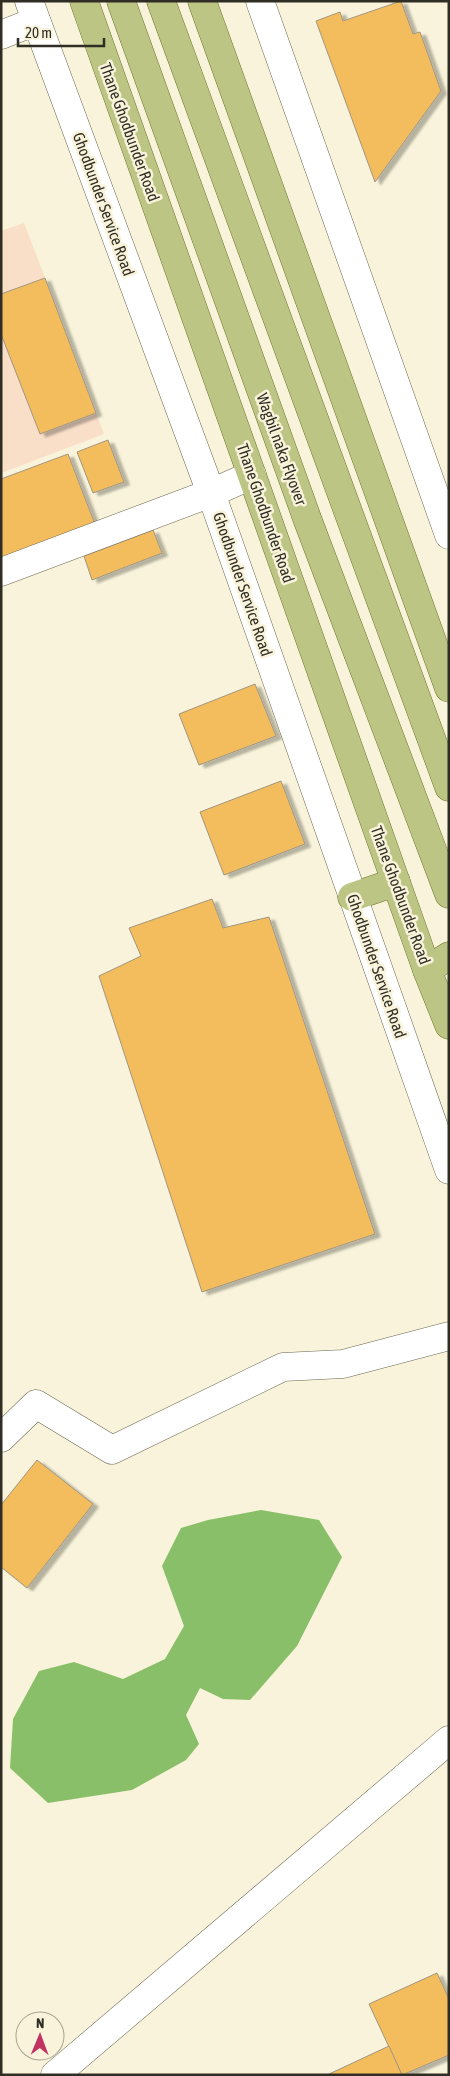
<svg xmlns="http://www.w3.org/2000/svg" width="450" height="2076" viewBox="0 0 450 2076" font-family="'Asap Condensed',sans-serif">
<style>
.green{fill:#f9dec8}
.water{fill:#89bf69}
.building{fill:#f3bd5d;stroke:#a19580;filter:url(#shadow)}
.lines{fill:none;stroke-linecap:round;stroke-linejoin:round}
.minor-casing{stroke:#6c6752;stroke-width:29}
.major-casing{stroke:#6e772d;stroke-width:29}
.minor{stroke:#fff;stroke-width:28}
.major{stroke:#bcc584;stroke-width:28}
.labels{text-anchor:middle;stroke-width:5;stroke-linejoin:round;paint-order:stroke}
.street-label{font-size:16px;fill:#302e24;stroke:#f8f3da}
</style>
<defs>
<filter id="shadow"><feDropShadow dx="5.5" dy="3" stdDeviation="1" flood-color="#0004"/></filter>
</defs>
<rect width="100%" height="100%" fill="#f8f3da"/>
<g class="green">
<polygon points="24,223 45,278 1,294 1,231"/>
<polygon points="1,334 40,434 96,413 104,434 1,473"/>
</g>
<polygon class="water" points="261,1510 319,1520 342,1557 297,1646 250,1700 223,1699 200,1688 186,1715 199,1744 186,1760 132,1790 48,1803 10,1768 13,1719 39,1671 74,1662 123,1679 165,1659 184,1626 162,1566 181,1528 208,1520"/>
<g class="building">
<polygon points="401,1 413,34 420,32 441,91 375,182 316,21 340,12 343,21"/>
<polygon points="45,278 96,413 40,434 1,334 1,294"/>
<polygon points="108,440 124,482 93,493 77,452"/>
<polygon points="68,454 95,524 1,559 1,479"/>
<polygon points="153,530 162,553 92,580 84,556"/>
<polygon points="255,684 276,736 199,765 179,714"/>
<polygon points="281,781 305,844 224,875 200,812"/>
<polygon points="212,899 223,928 269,917 375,1234 202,1292 99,976 141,956 129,928"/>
<polygon points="37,1460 93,1504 27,1588 1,1567 1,1505"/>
<polygon points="437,1973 449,1999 449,2055 402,2075 369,2004"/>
<polygon points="389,2046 402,2075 327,2075"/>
</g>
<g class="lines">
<g class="minor-casing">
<g id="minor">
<polyline points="29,1 211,493 449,1170"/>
<polyline points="260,1 449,535"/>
<polyline points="1,35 36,21"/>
<polyline points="1,572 211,493 252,475"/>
<polyline points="1,1438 36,1404 112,1450 283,1367 343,1364 449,1336"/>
<polyline points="55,2075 449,1740"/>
</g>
</g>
<g class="major-casing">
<g id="major">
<polyline points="84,1 427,970 449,1025"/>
<polyline points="121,1 308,521 449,894"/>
<polyline points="161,1 449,787"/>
<polyline points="202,1 449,688"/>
<polyline points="352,897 396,882"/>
<polyline points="427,970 449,956"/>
</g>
</g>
<use href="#minor" class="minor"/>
<use href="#major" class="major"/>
</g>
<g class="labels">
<g class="street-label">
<text transform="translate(130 132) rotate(70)" y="6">Thane Ghodbunder Road</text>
<text transform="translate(104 204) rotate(70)" y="6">Ghodbunder Service Road</text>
<text transform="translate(282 449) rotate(70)" y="6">Wagbil naka Flyover</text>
<text transform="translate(266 513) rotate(71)" y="6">Thane Ghodbunder Road</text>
<text transform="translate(243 584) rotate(71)" y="6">Ghodbunder Service Road</text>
<text transform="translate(401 895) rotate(70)" y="6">Thane Ghodbunder Road</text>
<text transform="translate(377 966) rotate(71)" y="6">Ghodbunder Service Road</text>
</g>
</g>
<rect width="450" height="2076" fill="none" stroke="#302e24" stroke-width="5"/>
<g transform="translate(40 2036) rotate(1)"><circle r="24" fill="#f8f3da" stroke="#a8a491"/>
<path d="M0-4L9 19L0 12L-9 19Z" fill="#c03362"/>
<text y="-8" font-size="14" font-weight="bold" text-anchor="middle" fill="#302e24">N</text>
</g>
<path d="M18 38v8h86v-8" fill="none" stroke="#302e24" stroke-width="2.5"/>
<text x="25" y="38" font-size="15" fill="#302e24" stroke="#f8f3da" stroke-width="4" paint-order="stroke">20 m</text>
</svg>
